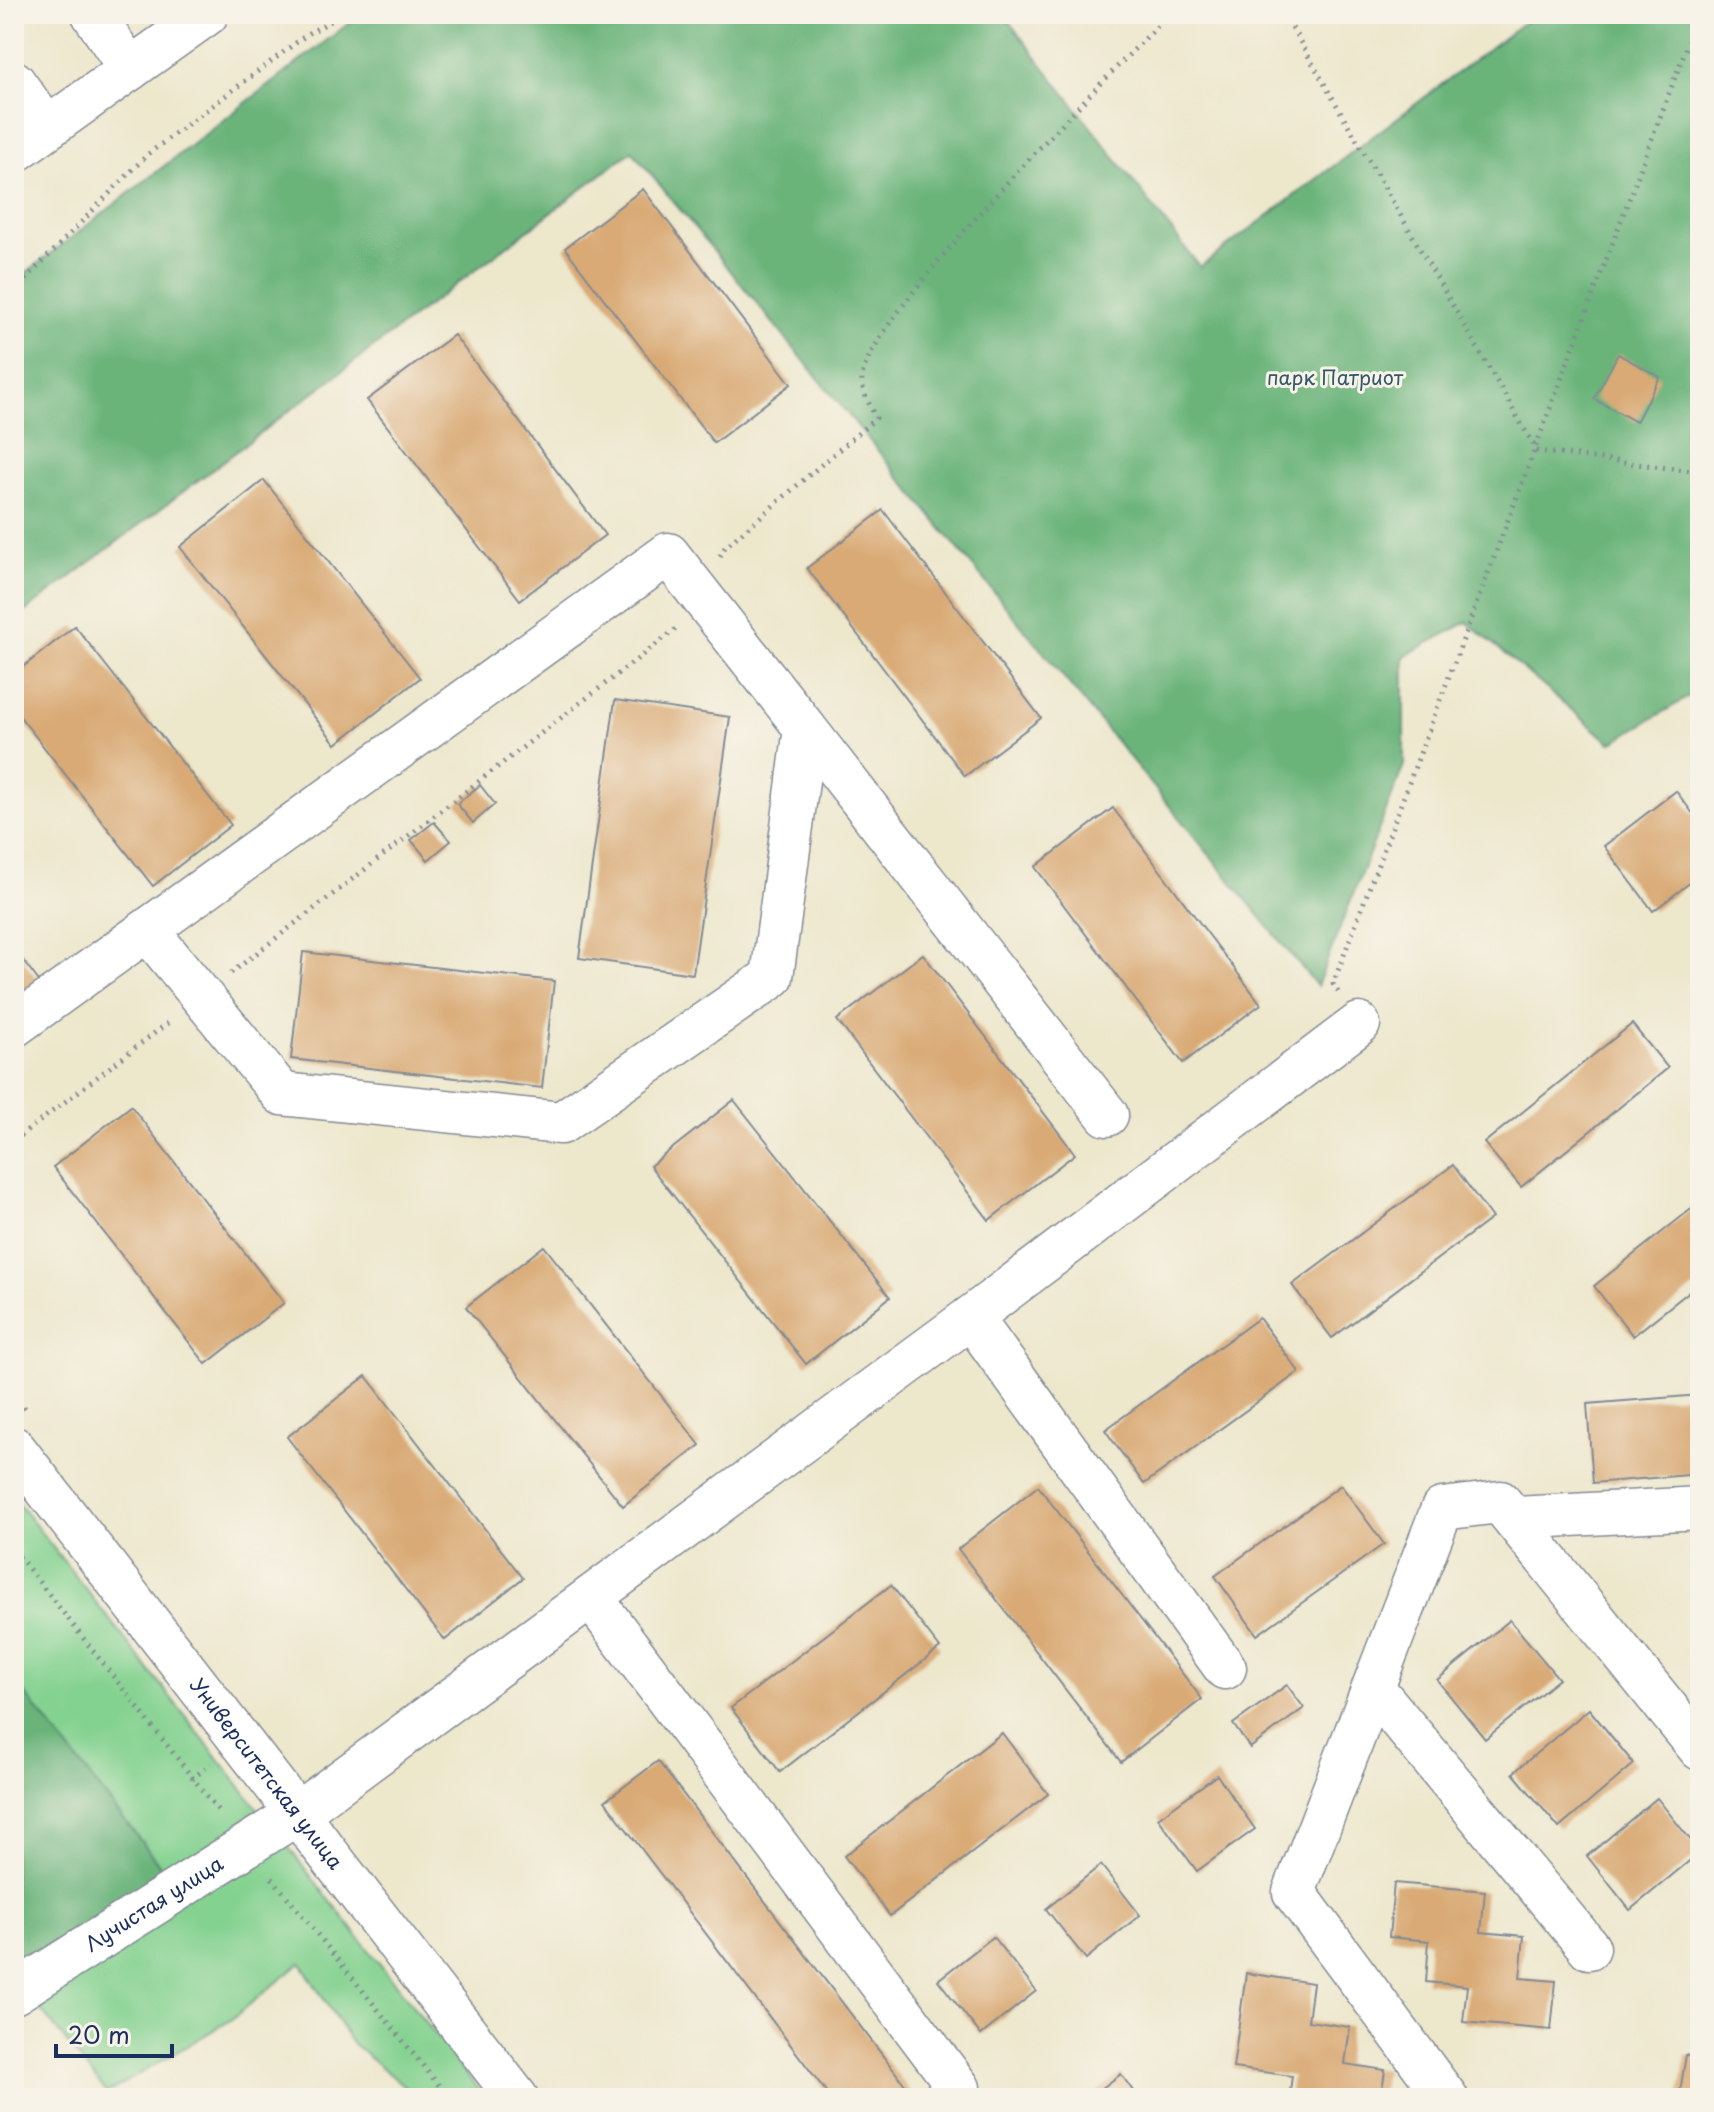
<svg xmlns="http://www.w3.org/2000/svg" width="1714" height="2112" viewBox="0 0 1714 2112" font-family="'Playpen Sans',sans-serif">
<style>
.green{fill:#84d290;stroke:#508077;stroke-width:2}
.forest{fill:#6bb47a;stroke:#43726c;stroke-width:2}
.building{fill:#d9aa76}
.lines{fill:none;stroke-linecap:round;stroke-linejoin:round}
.minor-casing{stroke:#848b95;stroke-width:45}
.path{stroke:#848b95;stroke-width:5;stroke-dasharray:2 6;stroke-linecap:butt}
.minor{stroke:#fff;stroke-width:42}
.labels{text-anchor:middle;stroke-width:6;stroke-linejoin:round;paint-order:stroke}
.park-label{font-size:20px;fill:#35586a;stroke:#f7f3e8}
.street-label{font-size:20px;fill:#1b2f5e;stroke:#f7f3e8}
</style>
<rect width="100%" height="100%" fill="#f7f3e8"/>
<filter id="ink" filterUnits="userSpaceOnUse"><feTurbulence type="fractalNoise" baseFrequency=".0125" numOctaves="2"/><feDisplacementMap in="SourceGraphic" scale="16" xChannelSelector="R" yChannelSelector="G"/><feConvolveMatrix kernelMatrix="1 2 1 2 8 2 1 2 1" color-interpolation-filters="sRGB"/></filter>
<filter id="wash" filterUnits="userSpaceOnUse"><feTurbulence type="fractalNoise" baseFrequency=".006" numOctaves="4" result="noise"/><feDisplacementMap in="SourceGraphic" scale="32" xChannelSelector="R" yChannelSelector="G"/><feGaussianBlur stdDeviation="1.8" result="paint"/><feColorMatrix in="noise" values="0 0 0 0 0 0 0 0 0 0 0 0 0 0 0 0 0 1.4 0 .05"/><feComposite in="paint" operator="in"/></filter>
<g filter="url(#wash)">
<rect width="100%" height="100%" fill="#ede7cc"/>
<polygon class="green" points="14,1498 485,2098 419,2098 351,2042 301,1963 229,2021 107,2093 28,1994 180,1891 14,1680"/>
<g class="forest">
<polygon points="361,14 1003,14 1200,267 1535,14 1700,14 1700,690 1611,743 1467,622 1404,656 1404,765 1317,986 632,151 14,620 14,282"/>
<polygon points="14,1680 180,1891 14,1977"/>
</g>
<g id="blocks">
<g class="building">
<polygon points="643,189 791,384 714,443 565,248"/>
<polygon points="454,335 605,535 520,600 367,400"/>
<polygon points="1618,354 1660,377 1636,422 1594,399"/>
<polygon points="264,480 420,678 336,744 180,547"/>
<polygon points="883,510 1041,718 965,776 807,568"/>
<polygon points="75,626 231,825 153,886 14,709 14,674"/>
<polygon points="615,700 730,717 693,974 579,958"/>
<polygon points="480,785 495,804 473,823 457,804"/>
<polygon points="1676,791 1700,823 1700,875 1653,911 1604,846"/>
<polygon points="1113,808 1261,1004 1183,1063 1035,867"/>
<polygon points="434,822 451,841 428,860 411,840"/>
<polygon points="14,948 41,984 14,1005"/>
<polygon points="303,952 554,981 542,1088 291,1059"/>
<polygon points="923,954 1075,1154 989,1220 837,1020"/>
<polygon points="1632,1024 1668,1068 1521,1187 1484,1143"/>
<polygon points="734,1100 890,1297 806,1364 650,1166"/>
<polygon points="131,1106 284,1303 206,1364 53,1167"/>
<polygon points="1453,1165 1492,1218 1332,1338 1292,1285"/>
<polygon points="1700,1202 1700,1283 1633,1336 1594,1286"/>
<polygon points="544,1246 700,1445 623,1506 466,1307"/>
<polygon points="1259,1318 1299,1372 1144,1484 1105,1430"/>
<polygon points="366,1376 523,1578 445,1640 287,1437"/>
<polygon points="1700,1395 1700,1474 1593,1483 1587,1404"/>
<polygon points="1341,1485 1384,1544 1257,1635 1215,1576"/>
<polygon points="1038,1486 1202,1699 1121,1762 958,1549"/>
<polygon points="891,1585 940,1648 780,1772 731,1708"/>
<polygon points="1510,1620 1559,1679 1485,1739 1437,1680"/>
<polygon points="1287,1685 1304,1708 1250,1748 1233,1724"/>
<polygon points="1589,1709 1634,1764 1559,1828 1513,1773"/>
<polygon points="1002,1733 1048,1794 890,1916 844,1856"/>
<polygon points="658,1761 915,2098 831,2098 605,1801"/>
<polygon points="1217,1775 1255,1829 1197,1871 1158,1818"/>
<polygon points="1657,1798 1700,1852 1630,1910 1587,1856"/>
<polygon points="1101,1865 1140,1915 1086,1959 1046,1909"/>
<polygon points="1394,1883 1485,1891 1481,1932 1524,1936 1520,1978 1556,1981 1551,2030 1463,2022 1467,1986 1426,1982 1429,1941 1389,1937"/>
<polygon points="993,1937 1036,1991 981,2035 938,1980"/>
<polygon points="1246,1973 1313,1983 1308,2021 1350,2027 1345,2064 1385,2070 1381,2098 1289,2098 1292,2076 1233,2068"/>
<polygon points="1686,2055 1700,2058 1700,2098 1679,2098"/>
<polygon points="1121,2074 1138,2098 1089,2098"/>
<polygon points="1645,2091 1676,2096 1676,2098 1644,2098"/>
</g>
</g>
</g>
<g filter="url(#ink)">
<use href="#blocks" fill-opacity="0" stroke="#848b95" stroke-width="2"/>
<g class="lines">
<g class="minor-casing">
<g id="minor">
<polyline points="93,14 130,69"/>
<polyline points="14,82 47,128"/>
<polyline points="14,152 207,14"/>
<polyline points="805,728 1107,1115"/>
<polyline points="14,1026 668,554 805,728 772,977 561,1123 282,1094 147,930"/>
<polyline points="971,1317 1225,1668"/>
<path id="s1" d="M 14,1448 L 517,2098"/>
<polyline points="1515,1518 1700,1508"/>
<polyline points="591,1597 959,2088 945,2098"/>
<polyline points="1373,1688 1589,1948"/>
<path id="s2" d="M 14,1993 L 295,1815 L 971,1317 L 1359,1024"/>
<polyline points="1447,2098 1294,1892 1442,1509 1500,1502 1700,1749"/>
</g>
</g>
<g class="path">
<polyline points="1284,14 1537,451 1700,472"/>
<polyline points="14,291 148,154 309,33 344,14"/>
<path d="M 720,556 L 725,547 L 876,418 C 871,407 861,391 862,378 C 865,321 1117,65 1170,14"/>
<polyline points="231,973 676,629"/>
<polyline points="1338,992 1333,984 1699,14"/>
<polyline points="14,1141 170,1021"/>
<polyline points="14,1394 26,1409"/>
<polyline points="14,1550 221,1814"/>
<polyline points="192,1779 211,1764"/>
<polyline points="272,1878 449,2098"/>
</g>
<use href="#minor" class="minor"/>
</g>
</g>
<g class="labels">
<g class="park-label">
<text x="1335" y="385">парк Патриот</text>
</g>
<g class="street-label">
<text dy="7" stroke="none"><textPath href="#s1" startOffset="412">Университетская улица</textPath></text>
<text dy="7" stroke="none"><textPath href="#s2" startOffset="166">Лучистая улица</textPath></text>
</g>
</g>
<rect width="1714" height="2112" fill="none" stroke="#f7f3e8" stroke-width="48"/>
<path d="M56 2044v12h116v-12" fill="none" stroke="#1b2f5e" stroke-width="4"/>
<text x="68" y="2044" font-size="24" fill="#1b2f5e" stroke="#f7f3e8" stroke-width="6" paint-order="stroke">20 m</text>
</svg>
